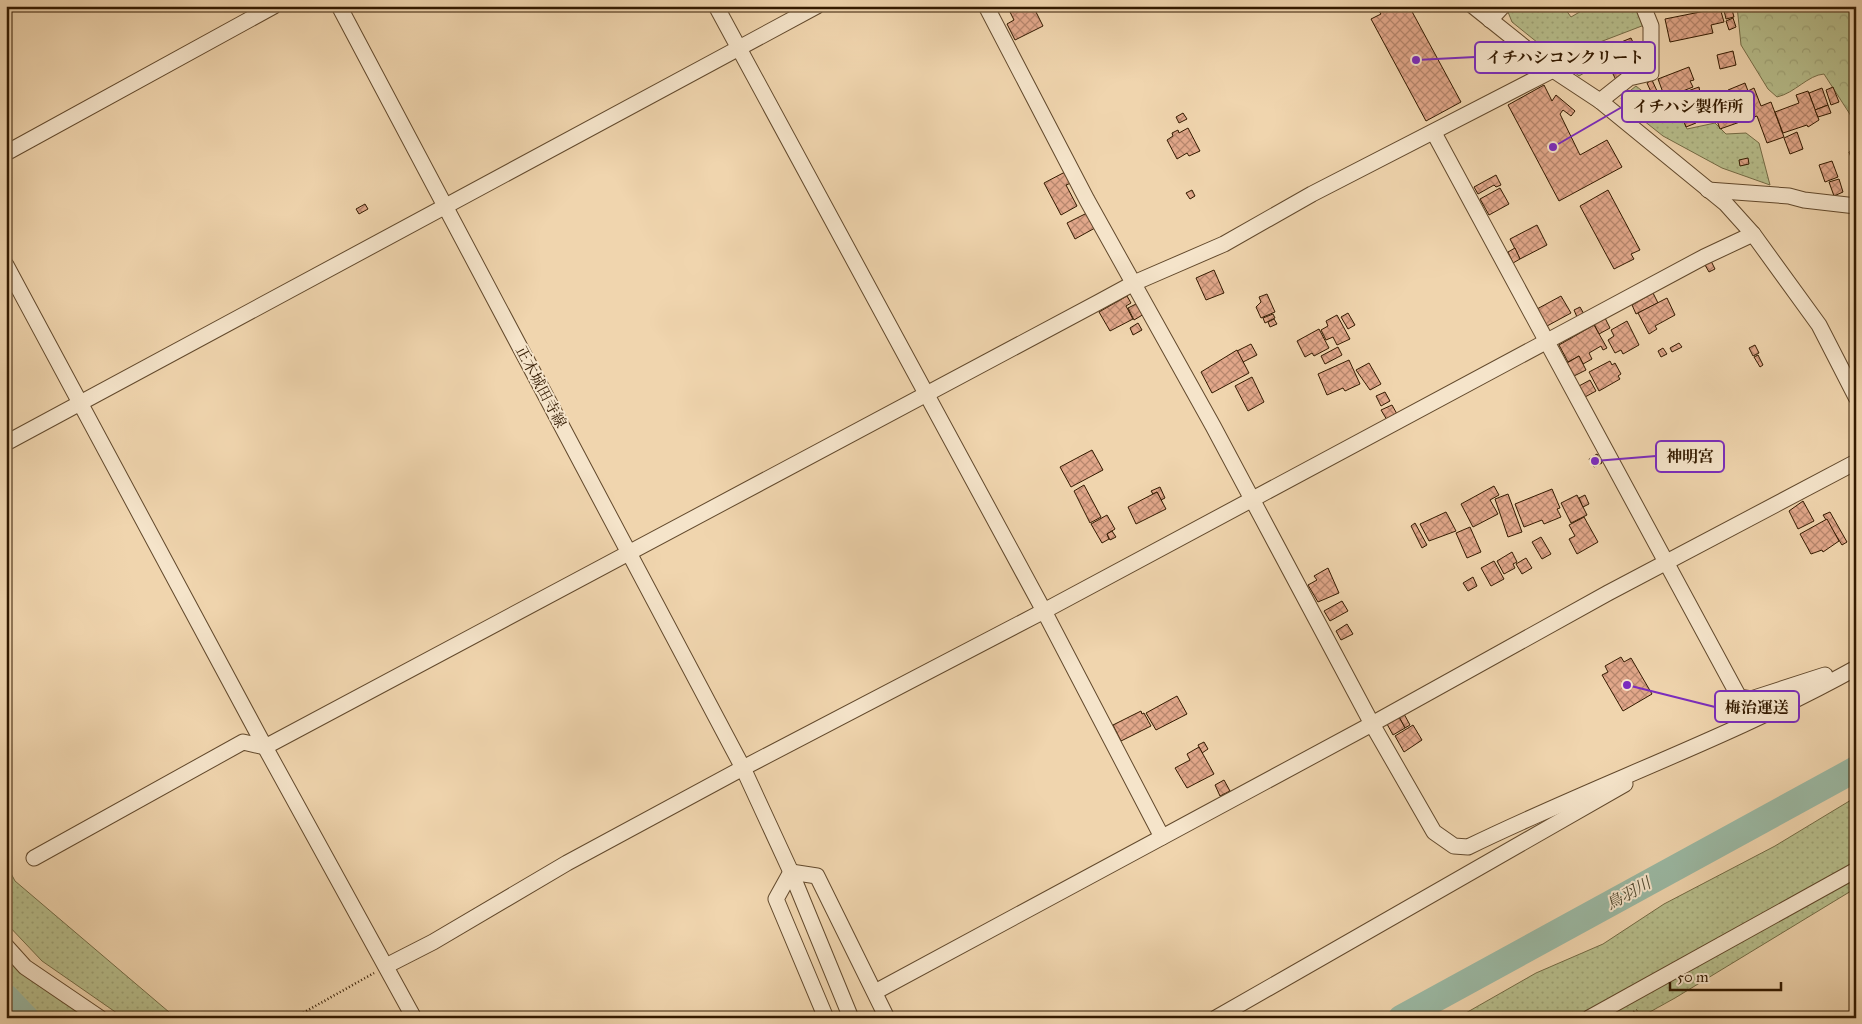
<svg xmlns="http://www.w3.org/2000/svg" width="1862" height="1024" viewBox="0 0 1862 1024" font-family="'IM FELL Great Primer','Noto Serif JP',serif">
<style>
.grass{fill:url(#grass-dots);stroke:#756c46}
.forest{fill:url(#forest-crowns);stroke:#756c46}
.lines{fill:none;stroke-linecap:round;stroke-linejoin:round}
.river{stroke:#9bb9a4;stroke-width:26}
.building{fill:url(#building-cross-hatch);stroke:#331a00}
.minor-casing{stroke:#62492c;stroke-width:17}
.path{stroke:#331a00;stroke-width:2.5;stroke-dasharray:1 2.5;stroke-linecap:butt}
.minor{stroke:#f5e4ca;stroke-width:15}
.labels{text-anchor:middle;stroke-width:4;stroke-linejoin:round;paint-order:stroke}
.street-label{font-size:15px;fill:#331a00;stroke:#f5e4ca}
.water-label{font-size:16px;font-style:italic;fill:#524a31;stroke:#f5e4ca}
.leader{fill:none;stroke:#7b2cbf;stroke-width:2}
.callout-dot{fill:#7b2cbf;stroke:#f5e4ca;stroke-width:2}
.callout{fill:#f5e4ca;stroke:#7b2cbf;stroke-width:2}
.callout-label{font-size:16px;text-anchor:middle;font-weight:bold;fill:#331a00}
</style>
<defs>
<pattern id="grass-dots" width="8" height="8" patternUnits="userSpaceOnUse" patternTransform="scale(1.25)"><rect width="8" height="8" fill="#b7be8c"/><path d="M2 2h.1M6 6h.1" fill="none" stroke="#9ea377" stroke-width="1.8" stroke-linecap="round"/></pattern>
<pattern id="forest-crowns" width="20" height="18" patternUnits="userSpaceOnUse" patternTransform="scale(1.25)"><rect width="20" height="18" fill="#b7be8c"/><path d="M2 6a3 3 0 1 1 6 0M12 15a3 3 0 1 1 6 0" fill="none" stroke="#9ea377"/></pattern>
<pattern id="building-cross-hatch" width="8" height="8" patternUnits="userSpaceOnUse" patternTransform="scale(1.25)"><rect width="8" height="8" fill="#e1a78a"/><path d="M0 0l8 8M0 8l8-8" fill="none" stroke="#b7876e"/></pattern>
</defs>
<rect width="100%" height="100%" fill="#f0d5ae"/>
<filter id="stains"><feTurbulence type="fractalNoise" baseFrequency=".004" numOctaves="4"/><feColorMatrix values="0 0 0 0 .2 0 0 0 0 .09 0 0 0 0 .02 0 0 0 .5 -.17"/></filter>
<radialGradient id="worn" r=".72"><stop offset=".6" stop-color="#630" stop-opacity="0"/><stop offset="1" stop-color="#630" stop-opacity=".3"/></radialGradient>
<g class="grass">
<polygon points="1517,6 1530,6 1538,12 1547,6 1563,6 1571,17 1590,6 1639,6 1647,24 1600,42 1606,60 1579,76 1512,22 1508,12"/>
<polygon points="1636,86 1656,102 1675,103 1687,129 1715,123 1726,134 1746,133 1759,143 1770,185 1722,168 1663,136 1624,105 1621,98"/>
<polygon points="1856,797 1856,888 1675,998 1639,1018 1457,1018 1536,973 1603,944 1664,904 1775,846"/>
<polygon points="6,864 15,881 176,1018 124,1018 42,961 6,923"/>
<polygon points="6,956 88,1018 6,1018"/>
</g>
<path class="forest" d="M 1737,6 L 1856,6 L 1856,119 L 1853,119 L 1824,74 C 1808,75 1795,93 1777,97 L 1768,89 L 1741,45 Z"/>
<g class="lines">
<g class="river">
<polyline points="6,997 26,1018"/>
<polyline points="1401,1018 1856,769"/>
</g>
</g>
<g class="building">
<polygon points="1007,6 1033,6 1043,26 1015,40 1007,24 1014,20"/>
<polygon points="1380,6 1409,6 1461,102 1426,121 1371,19 1381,14 1377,8"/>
<polygon points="1723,6 1731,6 1734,17 1726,19"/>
<polygon points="1720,8 1724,22 1711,25 1713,33 1670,42 1665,19"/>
<polygon points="1733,18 1736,27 1729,30 1726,21"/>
<polygon points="1631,38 1640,58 1610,68 1602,50"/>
<polygon points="1733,51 1736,65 1720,69 1717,55"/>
<polygon points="1622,66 1627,76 1617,82 1612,72"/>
<polygon points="1689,67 1694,80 1690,81 1693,87 1665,98 1658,79"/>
<polygon points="1652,80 1657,91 1652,94 1647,83"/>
<polygon points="1745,83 1748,91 1754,88 1761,106 1771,102 1784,137 1767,143 1757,116 1720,129 1711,104 1730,97 1728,90"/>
<polygon points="1544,85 1552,101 1556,95 1575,111 1571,116 1563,110 1560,114 1580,155 1607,140 1622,167 1559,201 1508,105"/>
<polygon points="1699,87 1704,113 1694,116 1696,123 1686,127 1679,108 1686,105 1682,93"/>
<polygon points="1833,87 1839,102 1831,105 1826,90"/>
<polygon points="1822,88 1828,105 1815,110 1809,93"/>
<polygon points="1808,91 1819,120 1808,127 1807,125 1783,133 1775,112 1799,103 1796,95"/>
<polygon points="1828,105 1831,113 1818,117 1815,110"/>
<polygon points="1183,113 1187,119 1179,123 1176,117"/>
<polygon points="1188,128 1200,151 1189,156 1187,153 1177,159 1167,140 1173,136 1172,133 1178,130 1179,133"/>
<polygon points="1797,132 1803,149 1790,154 1784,138"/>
<polygon points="1856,149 1856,168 1855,168 1849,152"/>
<polygon points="1748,158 1749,164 1740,166 1739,160"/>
<polygon points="1832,161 1838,177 1825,182 1819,165"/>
<polygon points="1065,172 1071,183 1066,185 1077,206 1061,215 1044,183"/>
<polygon points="1496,175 1501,185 1496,187 1494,185 1478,194 1474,187"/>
<polygon points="1839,179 1843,192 1834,196 1829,182"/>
<polygon points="1500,188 1509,204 1489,215 1480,199"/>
<polygon points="1192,190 1195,196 1190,199 1186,193"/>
<polygon points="1608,190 1640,250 1631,254 1634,259 1614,269 1580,206"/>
<polygon points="365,204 368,209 359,214 356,209"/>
<polygon points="1087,213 1095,228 1075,239 1067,223"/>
<polygon points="1537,225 1547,245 1520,259 1510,239"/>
<polygon points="1515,248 1520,259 1513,263 1508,252"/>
<polygon points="1711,261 1715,269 1709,272 1705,265"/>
<polygon points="1214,270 1224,293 1206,300 1196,278"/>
<polygon points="1653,293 1658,303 1636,314 1632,305"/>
<polygon points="1267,294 1275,312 1261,318 1256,307 1261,302 1259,297"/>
<polygon points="1127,296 1131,303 1126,306 1133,319 1110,331 1099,312"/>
<polygon points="1561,296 1571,313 1547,326 1537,309"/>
<polygon points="1667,298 1675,315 1655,326 1657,329 1649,334 1638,313"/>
<polygon points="1138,303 1144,314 1134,320 1128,308"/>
<polygon points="1580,307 1584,314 1577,317 1574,310"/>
<polygon points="1348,313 1355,325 1348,329 1341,317"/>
<polygon points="1273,314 1275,318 1265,323 1263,318"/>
<polygon points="1337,315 1350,339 1337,345 1333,337 1326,340 1321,330 1328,326 1326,321"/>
<polygon points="1605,318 1610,328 1599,334 1594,324"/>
<polygon points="1274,319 1277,324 1270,327 1268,322"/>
<polygon points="1627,321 1639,345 1623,354 1621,350 1615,353 1608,340 1614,336 1611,330"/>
<polygon points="1138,323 1142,330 1133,335 1130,328"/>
<polygon points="1594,325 1607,348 1603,350 1601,346 1589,353 1592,359 1583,364 1579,356 1568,362 1559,345"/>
<polygon points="1319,329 1329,348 1314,356 1312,353 1305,357 1297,341"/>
<polygon points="1679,343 1682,347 1672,352 1670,348"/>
<polygon points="1251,344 1257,355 1243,362 1237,351"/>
<polygon points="1755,345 1759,353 1753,356 1749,348"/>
<polygon points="1338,347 1342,355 1325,364 1321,356"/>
<polygon points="1663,348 1667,354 1661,357 1658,351"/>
<polygon points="1237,350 1249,373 1212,393 1201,372"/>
<polygon points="1758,355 1763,365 1760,367 1754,357"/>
<polygon points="1579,356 1586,370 1574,376 1567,363"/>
<polygon points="1349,360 1360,384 1345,391 1343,388 1327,395 1318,374"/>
<polygon points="1610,361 1612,365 1615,363 1621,374 1618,376 1620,379 1599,391 1589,372"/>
<polygon points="1369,363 1381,384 1370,390 1356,370"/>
<polygon points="1252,377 1264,402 1248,411 1235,386"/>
<polygon points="1590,380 1596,391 1585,397 1579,386"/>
<polygon points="1385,392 1390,401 1381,406 1376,396"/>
<polygon points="1392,405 1397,414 1387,420 1381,410"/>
<polygon points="1092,450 1103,470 1071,487 1060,467"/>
<polygon points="1597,454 1602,463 1594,467 1589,459"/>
<polygon points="1084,485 1101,517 1090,523 1074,491"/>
<polygon points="1494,486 1499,495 1490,500 1498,514 1473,527 1461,504"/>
<polygon points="1160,487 1165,498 1161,500 1157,492 1153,494 1151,491"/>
<polygon points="1552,489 1560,508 1557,509 1561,517 1544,524 1542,520 1524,527 1515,504"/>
<polygon points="1157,492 1166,509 1136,524 1128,507"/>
<polygon points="1508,494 1522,532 1508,537 1495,499"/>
<polygon points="1577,495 1587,515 1571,523 1561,503"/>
<polygon points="1585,495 1589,504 1583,507 1579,498"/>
<polygon points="1803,501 1814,521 1798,529 1789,511"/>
<polygon points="1446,512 1456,531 1429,541 1420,524"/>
<polygon points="1830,512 1847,542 1842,545 1823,515"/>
<polygon points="1107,515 1115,529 1107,534 1109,539 1102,543 1091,524"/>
<polygon points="1584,517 1598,542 1577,554 1569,539 1575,536 1569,525"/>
<polygon points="1827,519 1839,541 1823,552 1822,550 1811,554 1800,534"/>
<polygon points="1415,523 1427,545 1422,548 1411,526"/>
<polygon points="1470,527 1481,552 1467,558 1456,533"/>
<polygon points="1112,531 1116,537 1110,540 1107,534"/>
<polygon points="1541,537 1551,554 1542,559 1532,542"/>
<polygon points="1512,552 1517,562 1513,564 1515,568 1504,574 1497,561"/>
<polygon points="1526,558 1532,568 1522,574 1516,564"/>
<polygon points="1494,561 1504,579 1491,586 1481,568"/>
<polygon points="1328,568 1339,593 1318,602 1308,585 1317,580 1314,576"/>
<polygon points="1473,577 1477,586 1468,591 1463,583"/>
<polygon points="1342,601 1348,611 1330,621 1324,611"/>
<polygon points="1347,624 1353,634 1341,640 1336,631"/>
<polygon points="1621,657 1624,662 1631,658 1652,694 1623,711 1602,675 1608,672 1605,666"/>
<polygon points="1177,696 1187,714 1156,730 1146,713"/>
<polygon points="1141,711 1142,714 1144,713 1151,726 1121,741 1113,725"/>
<polygon points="1404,714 1410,725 1405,728 1399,717"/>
<polygon points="1399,717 1405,728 1393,735 1387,724"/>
<polygon points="1413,725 1422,740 1404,752 1395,736"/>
<polygon points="1204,742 1208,749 1202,753 1198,745"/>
<polygon points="1199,747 1214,774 1187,788 1175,768 1190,760 1187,754"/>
<polygon points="1224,780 1230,791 1220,796 1215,785"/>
</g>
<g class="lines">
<g class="minor-casing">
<g id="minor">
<polyline points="339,6 743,768 791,872 851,1018"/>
<polyline points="716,6 1044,611 1162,837"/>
<path d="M 986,6 L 1087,200 L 1213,426 L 1372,724 L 1434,832 L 1454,846 L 1468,847 C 1595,785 1732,737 1856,668"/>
<polyline points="1473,6 1553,70 1600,101 1726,204 1753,234 1819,325 1856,397"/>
<polyline points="1490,20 1503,6"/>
<polyline points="1600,101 1629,78 1651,73 1651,26 1643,6"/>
<polyline points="1434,133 1739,697 1751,699 1825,675"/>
<polyline points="6,153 274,6"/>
<polyline points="1708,190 1789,196 1804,200 1856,206"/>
<polyline points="6,265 265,747 414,1018"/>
<polyline points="6,443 817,6"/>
<polyline points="34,858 243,742 265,747 1099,302 1134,283 1224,244 1312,194 1553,70"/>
<polyline points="6,946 25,967 100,1018"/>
<polyline points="386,966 433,942 567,863 743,768 1044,611 1704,257 1753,234"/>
<polyline points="875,992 1372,724 1608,593 1856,462"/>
<polyline points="826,1018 776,899 791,872 817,876 887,1018"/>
<polyline points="1216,1018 1625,784"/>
<polyline points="1589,1018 1856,870"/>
</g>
</g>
<g class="path">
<polyline points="294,1018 374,973"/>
<polyline points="1625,1018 1637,1010"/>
</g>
<use href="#minor" class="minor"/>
</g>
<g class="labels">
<g class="street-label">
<text transform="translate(541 387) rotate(62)" y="5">正木城田寺線</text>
</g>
<g class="water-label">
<text transform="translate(1628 893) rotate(-29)" y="6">鳥羽川</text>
</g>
</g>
<path class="leader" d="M1416 60L1475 57M1553 147L1622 107M1595 461L1656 456M1627 685L1715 707"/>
<g class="callout-dot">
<circle cx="1416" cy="60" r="5"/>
<circle cx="1553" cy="147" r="5"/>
<circle cx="1595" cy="461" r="5"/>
<circle cx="1627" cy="685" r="5"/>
</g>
<g class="callout">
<rect x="1475" y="42" width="180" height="31" rx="5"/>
<rect x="1622" y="91" width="132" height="31" rx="5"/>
<rect x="1656" y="441" width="68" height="31" rx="5"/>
<rect x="1715" y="691" width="84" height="31" rx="5"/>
</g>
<g class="callout-label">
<text x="1565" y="63">イチハシコンクリート</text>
<text x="1688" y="112">イチハシ製作所</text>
<text x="1690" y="462">神明宮</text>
<text x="1757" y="713">梅治運送</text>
</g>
<rect width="1862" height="1024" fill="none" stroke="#f0d5ae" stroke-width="25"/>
<rect x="8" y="8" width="1847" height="1009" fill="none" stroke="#331a00" stroke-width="2.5"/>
<rect x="12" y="12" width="1837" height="999" fill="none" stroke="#331a00"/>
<path d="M1670 982v8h111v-8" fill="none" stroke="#331a00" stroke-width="2.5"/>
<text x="1677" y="982" font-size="15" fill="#331a00" stroke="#f5e4ca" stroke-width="4" paint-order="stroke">50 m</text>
<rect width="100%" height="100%" filter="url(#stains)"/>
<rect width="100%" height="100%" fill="url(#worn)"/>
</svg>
